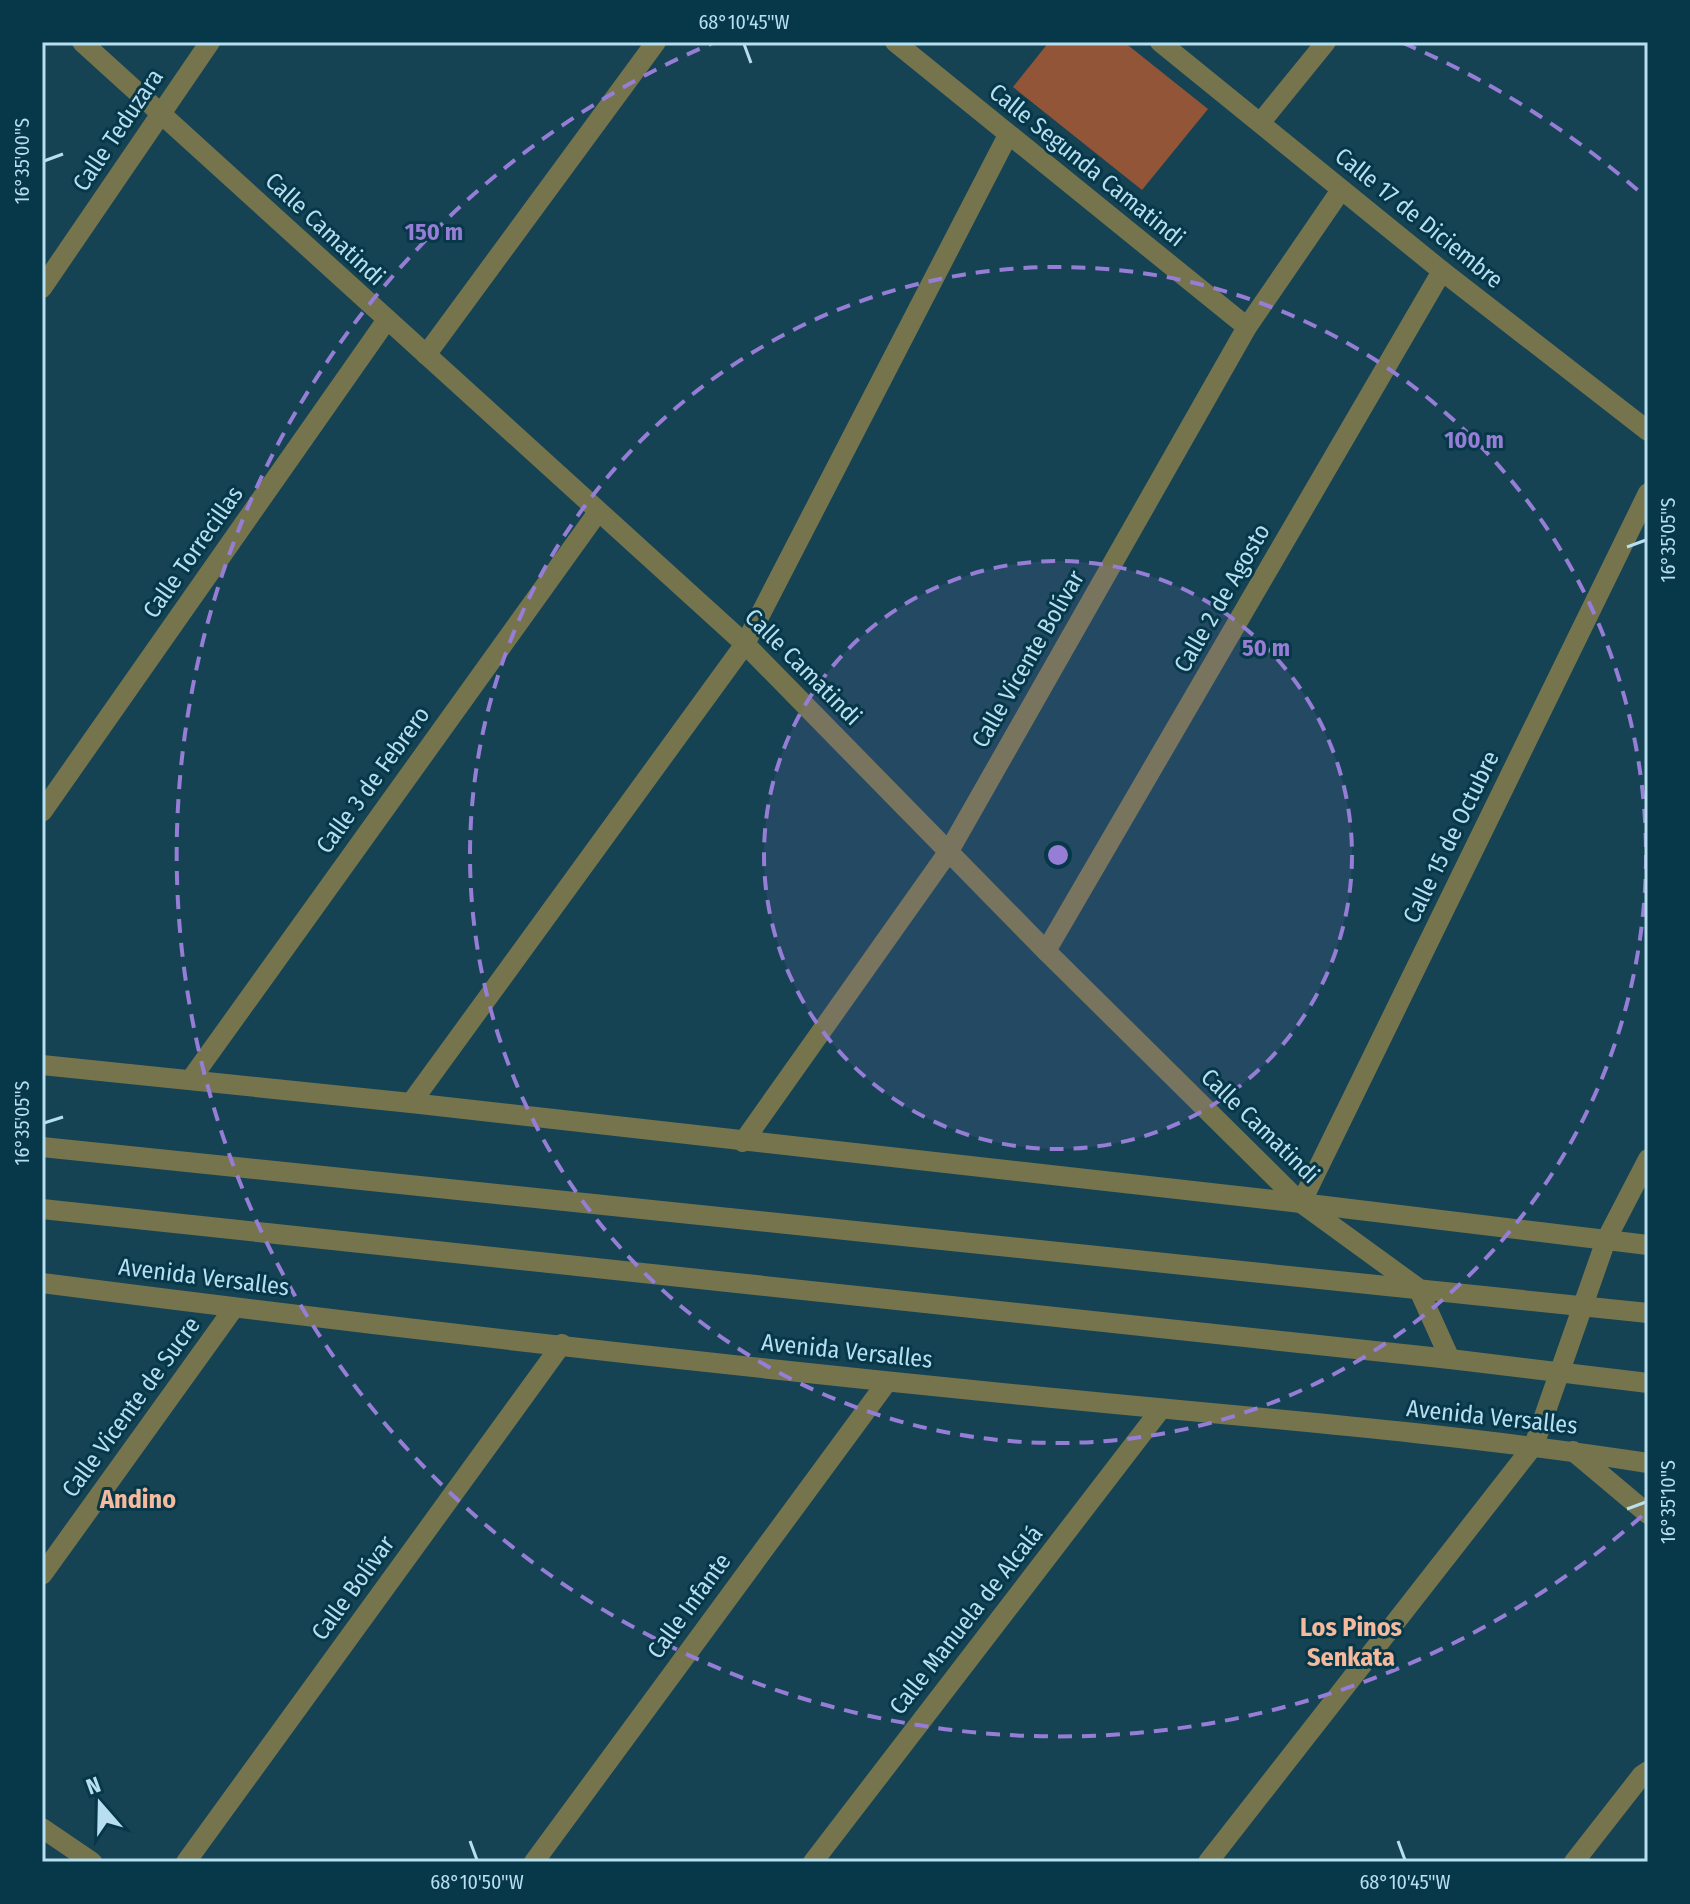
<svg xmlns="http://www.w3.org/2000/svg" width="1690" height="1904" viewBox="0 0 1690 1904" font-family="'Fira Sans Condensed',sans-serif">
<style>
.green{fill:#935537}
.lines{fill:none;stroke-linecap:round;stroke-linejoin:round}
.minor{stroke:#76744d;stroke-width:20}
.ticks{fill:none;stroke:#b7dff0;stroke-width:3}
.ring{fill:none;stroke:#967dd5;stroke-width:4;stroke-dasharray:14 10}
.labels{text-anchor:middle;stroke-width:6;stroke-linejoin:round;paint-order:stroke}
.street-label{font-size:24px;fill:#b7dff0;stroke:#073849}
.neighbourhood-label{font-size:26px;font-weight:bold;fill:#f5b99d;stroke:#073849}
.centre{fill:#967dd5;stroke:#073849;stroke-width:4}
.ring-label{font-size:24px;text-anchor:middle;font-weight:bold;fill:#967dd5;stroke:#073849;stroke-width:6;stroke-linejoin:round;paint-order:stroke}
.neatline{fill:none;stroke:#b7dff0;stroke-width:3}
.ticks-label{font-size:20px;text-anchor:middle;fill:#b7dff0}
</style>
<rect width="100%" height="100%" fill="#154354"/>
<polygon class="green" points="1049,42 1124,42 1208,109 1142,190 1013,87"/>
<g class="lines">
<g class="minor">
<polyline points="82,42 745,644 1046,951 1301,1203 1418,1288 1450,1359"/>
<polyline points="895,42 1247,327"/>
<polyline points="1160,42 1442,271 1648,431"/>
<polyline points="1261,122 1326,42"/>
<polyline points="42,288 210,42"/>
<polyline points="426,355 656,42"/>
<polyline points="42,812 386,321"/>
<polyline points="1046,951 1442,271"/>
<polyline points="42,1065 411,1103 1301,1203 1648,1245"/>
<polyline points="191,1079 598,512"/>
<polyline points="411,1103 745,644 1008,135"/>
<polyline points="743,1142 949,851 1247,327 1341,190"/>
<polyline points="42,1147 1648,1313"/>
<polyline points="1301,1203 1648,493"/>
<polyline points="42,1209 1450,1359 1648,1383"/>
<path d="M 42,1283 C 361,1324 682,1361 1002,1393 C 1217,1415 1434,1430 1648,1463"/>
<polyline points="1573,1451 1648,1514"/>
<polyline points="42,1575 234,1308"/>
<polyline points="42,1828 92,1862"/>
<polyline points="186,1862 562,1344"/>
<polyline points="534,1862 887,1382"/>
<polyline points="813,1862 1161,1409"/>
<polyline points="1208,1862 1534,1445 1606,1240 1648,1159"/>
<polyline points="1574,1862 1642,1775 1648,1771"/>
</g>
</g>
<path class="ticks" d="M 744,44 L 751,63M 44,161 L 63,154M 1627,547 L 1646,540M 44,1123 L 63,1117M 1627,1509 L 1646,1502M 470,1841 L 477,1860M 1398,1841 L 1405,1860"/>
<circle cx="1058" cy="855" r="294" fill="#967dd5" fill-opacity=".12"/>
<g class="ring">
<circle cx="1058" cy="855" r="294"/>
<circle cx="1058" cy="855" r="588"/>
<path d="M1642 1516A882 882 0 1 1 713 43M1403 43A882 882 0 0 1 1642 194"/>
</g>
<g class="labels">
<g class="street-label">
<text transform="translate(118 130) rotate(-56)" y="8">Calle Teduzara</text>
<text transform="translate(1087 165) rotate(39)" y="8">Calle Segunda Camatindi</text>
<text transform="translate(1419 218) rotate(39)" y="8">Calle 17 de Diciembre</text>
<text transform="translate(325 229) rotate(43)" y="8">Calle Camatindi</text>
<text transform="translate(193 552) rotate(-55)" y="8">Calle Torrecillas</text>
<text transform="translate(1222 598) rotate(-60)" y="8">Calle 2 de Agosto</text>
<text transform="translate(1028 659) rotate(-60)" y="8">Calle Vicente Bolívar</text>
<text transform="translate(803 667) rotate(45)" y="8">Calle Camatindi</text>
<text transform="translate(373 780) rotate(-54)" y="8">Calle 3 de Febrero</text>
<text transform="translate(1451 837) rotate(-64)" y="8">Calle 15 de Octubre</text>
<text transform="translate(1260 1126) rotate(44)" y="8">Calle Camatindi</text>
<text transform="translate(204 1277) rotate(7)" y="8">Avenida Versalles</text>
<text transform="translate(847 1351) rotate(6)" y="8">Avenida Versalles</text>
<text transform="translate(131 1407) rotate(-54)" y="8">Calle Vicente de Sucre</text>
<text transform="translate(1492 1417) rotate(6)" y="8">Avenida Versalles</text>
<text transform="translate(353 1588) rotate(-54)" y="8">Calle Bolívar</text>
<text transform="translate(689 1606) rotate(-54)" y="8">Calle Infante</text>
<text transform="translate(966 1620) rotate(-52)" y="8">Calle Manuela de Alcalá</text>
</g>
<g class="neighbourhood-label">
<text x="138" y="1508">Andino</text>
<text x="1351" y="1636">Los Pinos<tspan x="1351" dy="30">Senkata</tspan></text>
</g>
</g>
<circle cx="1058" cy="855" r="12" class="centre"/>
<g class="ring-label">
<text x="434" y="240">150 m</text>
<text x="1474" y="448">100 m</text>
<text x="1266" y="656">50 m</text>
</g>
<rect width="1690" height="1904" fill="none" stroke="#073849" stroke-width="88"/>
<g transform="translate(100 1804) rotate(340)" stroke="#073849" stroke-width="6" paint-order="stroke">
<path d="M0-6L14 30L0 20L-14 30Z" fill="#b7dff0"/>
<text y="-12" font-size="22" font-weight="bold" text-anchor="middle" fill="#b7dff0">N</text>
</g>
<rect x="44" y="44" width="1602" height="1816" class="neatline"/>
<g class="ticks-label">
<text x="744" y="29">68°10'45"W</text>
<text transform="translate(22 161) rotate(-90)" y="7">16°35'00"S</text>
<text transform="translate(1668 540) rotate(-90)" y="7">16°35'05"S</text>
<text transform="translate(22 1123) rotate(-90)" y="7">16°35'05"S</text>
<text transform="translate(1668 1502) rotate(-90)" y="7">16°35'10"S</text>
<text x="477" y="1889">68°10'50"W</text>
<text x="1405" y="1889">68°10'45"W</text>
</g>
</svg>
